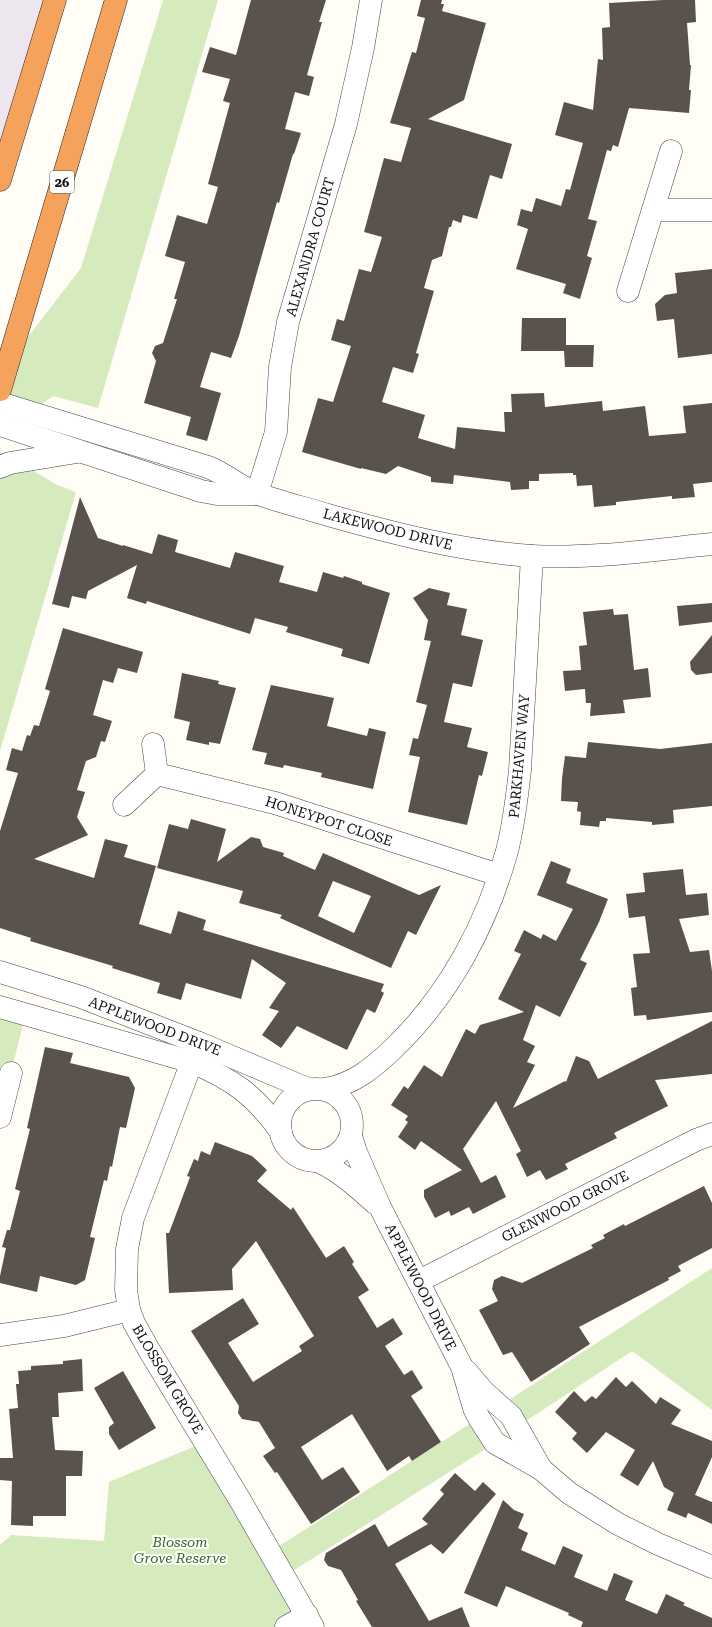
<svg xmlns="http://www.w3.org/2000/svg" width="712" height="1627" viewBox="0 0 712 1627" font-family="'Roboto Serif',serif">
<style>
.industrial{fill:#eee6ef}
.green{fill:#d5ebbd}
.building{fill:#5a524d;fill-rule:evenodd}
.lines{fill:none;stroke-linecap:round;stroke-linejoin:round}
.minor-casing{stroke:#444;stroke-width:23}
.highway-casing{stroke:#222;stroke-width:23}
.minor{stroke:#fff;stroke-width:22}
.highway{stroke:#f5a25d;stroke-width:22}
.labels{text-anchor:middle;stroke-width:4;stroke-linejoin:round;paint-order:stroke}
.shield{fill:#fff;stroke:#585858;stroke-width:1}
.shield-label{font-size:13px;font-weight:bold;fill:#111}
.street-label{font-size:14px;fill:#111;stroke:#fff}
.park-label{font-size:14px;font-style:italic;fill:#2f6b1f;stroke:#fff}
</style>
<rect width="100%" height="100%" fill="#fffdf5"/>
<polygon class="industrial" points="0,0 54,0 0,179"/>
<g class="green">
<polygon points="163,0 218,0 98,408 53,396 31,412 0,390 8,363 81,268"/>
<polygon points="18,462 57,485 76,492 0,751 0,467"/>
<polygon points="0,1006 26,1013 6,1092 0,1103"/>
<polygon points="712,1268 712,1410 632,1351 517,1427 501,1405"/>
<polygon points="479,1418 495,1443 285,1576 307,1615 286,1627 0,1627 0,1545 11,1535 104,1541 109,1482 205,1442 270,1552"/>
</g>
<g class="building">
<polygon points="251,0 326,0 319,22 322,22 307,75 314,77 309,96 295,92 285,129 301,133 294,154 293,154 279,203 277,202 239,336 231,358 211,352 200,387 221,393 207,441 186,435 191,417 144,403 156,361 152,353 155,346 163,343 177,299 174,299 185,262 165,256 177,215 207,224 218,187 208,184 230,103 223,101 230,79 202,72 210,47 236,55"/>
<polygon points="421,0 442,0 441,4 444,4 442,11 486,23 464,100 428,119 512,144 502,179 490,175 477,219 463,215 461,223 453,220 451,227 449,227 442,256 432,260 424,288 434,291 416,353 419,354 413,373 393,367 382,402 425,415 418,438 455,449 457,427 505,432 504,412 512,412 511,394 544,393 545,407 602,401 603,411 645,406 649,436 686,433 683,406 712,403 712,482 693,484 695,497 672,499 672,496 616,502 616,505 594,507 592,485 577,486 576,475 573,475 573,473 539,474 539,481 529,481 529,489 511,490 510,482 454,475 453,484 431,482 431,477 398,466 386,474 361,468 361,469 302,452 318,398 333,402 351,346 331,340 337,319 344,321 359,269 371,272 382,237 364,232 384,158 401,162 411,128 390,123 412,52 416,53 425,18 417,16"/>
<polygon points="663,0 695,0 696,22 687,23 690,65 691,65 689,90 691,90 689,113 629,108 618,147 613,145 611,151 607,150 588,219 597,221 587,256 592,258 580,299 563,293 566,284 516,269 528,229 517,225 521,209 532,212 536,198 561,206 566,189 570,190 583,143 555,135 564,102 593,110 598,59 603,60 602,28 610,27 609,3"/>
<polygon points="712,269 712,354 678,358 674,319 657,321 655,304 665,295 677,293 675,273"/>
<polygon points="522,318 566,318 566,345 594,345 593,367 565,367 564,351 521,351"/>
<polygon points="80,497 98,538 123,546 123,545 152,554 158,534 178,540 175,552 230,568 235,552 284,566 279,582 317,592 323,572 343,578 344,576 362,582 362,584 390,593 369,664 341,656 343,649 286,632 288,627 255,618 250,634 147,601 146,604 127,598 137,565 88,591 86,599 72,596 69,608 52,604"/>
<polygon points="429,588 450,593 447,605 467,609 461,635 483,640 472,687 453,683 444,722 472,728 467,747 488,752 482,776 479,775 467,825 408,812 420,757 409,755 413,738 418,739 427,705 416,702 431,641 424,640 428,620 413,598"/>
<polygon points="712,603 712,622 679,626 677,606"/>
<polygon points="613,609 614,615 628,614 634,670 648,668 651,697 623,700 625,713 590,716 591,703 586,703 585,689 565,691 563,671 581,670 579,646 587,645 583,612"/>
<polygon points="63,628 143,652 137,673 118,668 113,683 103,680 93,715 112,721 105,742 101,741 96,757 86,761 77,790 85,792 77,817 88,835 34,859 94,878 105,839 128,845 124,857 156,866 139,924 171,934 178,911 206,920 203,930 384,984 381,991 384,993 375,1013 367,1009 347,1050 297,1026 281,1048 262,1035 279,1011 269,1008 286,983 252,959 241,999 186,983 181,1000 157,993 160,983 112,968 113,966 30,941 31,938 0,928 0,831 18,773 6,770 12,748 22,751 27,735 30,736 34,725 39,726 50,691 45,689"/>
<polygon points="712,635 712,673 696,675 691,670 690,662"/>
<polygon points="182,673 219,681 218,684 236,688 220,744 209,742 209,745 186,740 190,722 174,718"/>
<polygon points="271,685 334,698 327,726 367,736 369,728 386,732 373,789 321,777 322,773 284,765 283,768 264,764 267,753 252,750"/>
<polygon points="588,742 660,749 712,743 712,806 673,810 674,823 652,825 652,822 606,818 606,821 600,821 599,827 580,825 581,812 577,811 578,802 561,801 562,778 565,756 586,758"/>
<path d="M 191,819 L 226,829 L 217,862 L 251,837 L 260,839 L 263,847 L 284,853 L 283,856 L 315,870 L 323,853 L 419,895 L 441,885 L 416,935 L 408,931 L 391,968 L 280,918 L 282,915 L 239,903 L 243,891 L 157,868 L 169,824 L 188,829 ZM 333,881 L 371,896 L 354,933 L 318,916 Z"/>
<polygon points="551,861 571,869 566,883 608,899 599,922 580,960 587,963 560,1017 536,1005 523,1040 535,1046 527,1062 535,1065 513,1108 565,1081 566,1082 576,1056 589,1061 598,1079 712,1021 712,1074 655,1080 668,1106 614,1133 617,1138 565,1164 568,1169 546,1180 540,1170 527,1177 516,1154 521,1151 496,1101 463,1149 481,1183 496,1175 506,1197 473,1214 469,1207 451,1216 449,1211 435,1218 424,1197 424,1190 462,1170 421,1141 415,1150 398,1137 408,1122 405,1120 408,1116 391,1105 404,1086 408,1089 424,1065 442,1077 466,1029 475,1034 480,1025 524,1012 498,999 521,954 514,951 524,930 541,939 543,934 556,941 573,909 537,895"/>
<polygon points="683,869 686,895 707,893 709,915 679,919 690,952 709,950 712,971 712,1012 647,1020 646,1015 634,1016 631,988 637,987 633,954 650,953 645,916 629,918 626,894 645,892 643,873"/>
<polygon points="45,1047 73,1053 70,1063 129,1077 135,1088 126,1128 120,1127 112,1167 110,1166 107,1181 104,1180 90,1237 95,1238 85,1280 76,1285 40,1276 37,1292 0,1283 0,1276 6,1248 2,1247 7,1230 10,1230 20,1191 15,1189 30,1129 27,1128"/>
<polygon points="215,1142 252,1156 267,1170 257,1181 291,1210 293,1207 326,1258 344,1246 354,1262 352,1264 369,1290 358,1297 377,1328 393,1318 403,1334 385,1346 404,1375 412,1370 423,1388 411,1396 441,1442 412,1461 409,1456 387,1471 352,1414 301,1447 322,1480 343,1467 360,1492 311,1524 277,1472 275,1473 263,1456 275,1448 259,1422 242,1419 238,1413 239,1406 191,1331 243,1298 259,1324 228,1343 253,1382 302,1351 299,1346 314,1336 256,1241 232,1269 233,1290 169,1293 166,1233 169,1233 190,1177 187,1176 194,1159 198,1161 201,1151 210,1155"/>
<polygon points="704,1186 712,1203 712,1248 678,1266 681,1271 668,1278 669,1280 579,1327 590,1344 531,1382 512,1352 503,1355 479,1310 498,1301 492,1289 494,1280 502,1276 522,1283 593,1248 591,1245 605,1238 603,1235 624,1224 625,1226"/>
<polygon points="82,1359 83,1391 58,1393 59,1417 52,1417 55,1450 83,1451 82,1476 66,1476 66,1516 33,1516 33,1526 11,1525 12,1481 0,1480 0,1458 13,1458 9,1409 18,1408 16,1384 19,1384 18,1371 31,1370 31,1366 63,1364 63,1361"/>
<polygon points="123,1371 156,1428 119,1450 109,1434 109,1427 114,1423 94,1388"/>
<polygon points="616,1377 626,1387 632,1381 656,1404 660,1397 681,1410 671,1424 712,1441 712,1457 695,1495 712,1502 712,1524 688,1513 686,1518 667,1510 674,1493 664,1487 653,1461 638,1486 620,1475 635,1450 606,1432 587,1453 572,1439 577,1433 555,1412 574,1391 585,1402 592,1396 596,1399"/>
<polygon points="455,1473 475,1491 483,1482 496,1494 443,1554 431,1544 395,1564 429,1621 462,1607 470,1627 372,1627 356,1601 358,1600 341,1570 328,1566 324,1560 326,1553 375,1524 388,1547 428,1524 422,1519 444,1494 440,1490"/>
<polygon points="503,1500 514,1510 524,1514 518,1528 528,1533 521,1550 555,1565 563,1546 583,1555 574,1577 607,1591 614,1573 633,1581 625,1600 657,1614 666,1594 685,1603 683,1605 712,1618 712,1627 581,1627 583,1622 568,1615 569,1613 506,1586 497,1607 464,1593"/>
</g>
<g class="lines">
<g class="minor-casing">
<g id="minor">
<polyline points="653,210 712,210"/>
<polyline points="628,291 671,151"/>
<path d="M 0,403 L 208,467 C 226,474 241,488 258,494 C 281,502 305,508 328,515 C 395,534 462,551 531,556 C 592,559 652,550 712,544"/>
<polyline points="0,425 201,491 217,494 257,494"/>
<polyline points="0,467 10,463 77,452"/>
<polyline points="257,494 276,432 280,367 288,322 346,124 363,48 371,0"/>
<polyline points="157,774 275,803 499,875"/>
<polyline points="124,805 157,774 153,744"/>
<polyline points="0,972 81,997 199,1043 308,1089"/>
<path d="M 0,1007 L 192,1062 C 233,1080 254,1094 281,1132"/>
<polyline points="199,1043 133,1218 127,1249 126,1290 129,1310 134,1323 149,1350 240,1500 313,1627"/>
<circle cx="316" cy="1125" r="36"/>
<path d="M 325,1089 C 353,1085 374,1067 394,1048 C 449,995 487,924 507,851 C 514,824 517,797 520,770 L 532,556"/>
<polyline points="0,1117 11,1073"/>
<polyline points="351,1136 356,1152 380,1207 462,1367 474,1408 479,1418 495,1443 541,1469 569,1493 618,1524 658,1544 712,1567"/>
<path d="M 320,1162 C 341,1172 358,1188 376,1204"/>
<polyline points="419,1281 696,1140 712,1134"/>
<polyline points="0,1335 64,1326 129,1310"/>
<polyline points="466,1371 484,1392 511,1416 541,1469"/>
<polyline points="286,1627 307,1615"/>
</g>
</g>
<g class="highway-casing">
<g id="highway">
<polyline points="0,180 55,0"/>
<polyline points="0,390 116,0"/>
</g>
</g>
<use href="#minor" class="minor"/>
<use href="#highway" class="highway"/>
</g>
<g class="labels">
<rect class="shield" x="50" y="171" width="24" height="22" rx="3"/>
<g class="shield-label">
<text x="62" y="187">26</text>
</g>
<g class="street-label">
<text transform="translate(310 247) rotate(-74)" y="5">ALEXANDRA COURT</text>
<text transform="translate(388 529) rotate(14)" y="5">LAKEWOOD DRIVE</text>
<text transform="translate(519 756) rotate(-85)" y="5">PARKHAVEN WAY</text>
<text transform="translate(329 821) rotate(18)" y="5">HONEYPOT CLOSE</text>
<text transform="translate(155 1026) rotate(21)" y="5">APPLEWOOD DRIVE</text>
<text transform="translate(565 1206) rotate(-27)" y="5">GLENWOOD GROVE</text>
<text transform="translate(421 1287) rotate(63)" y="5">APPLEWOOD DRIVE</text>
<text transform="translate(168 1379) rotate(59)" y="5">BLOSSOM GROVE</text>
</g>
<g class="park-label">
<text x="180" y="1547">Blossom<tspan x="180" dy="16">Grove Reserve</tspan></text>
</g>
</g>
</svg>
